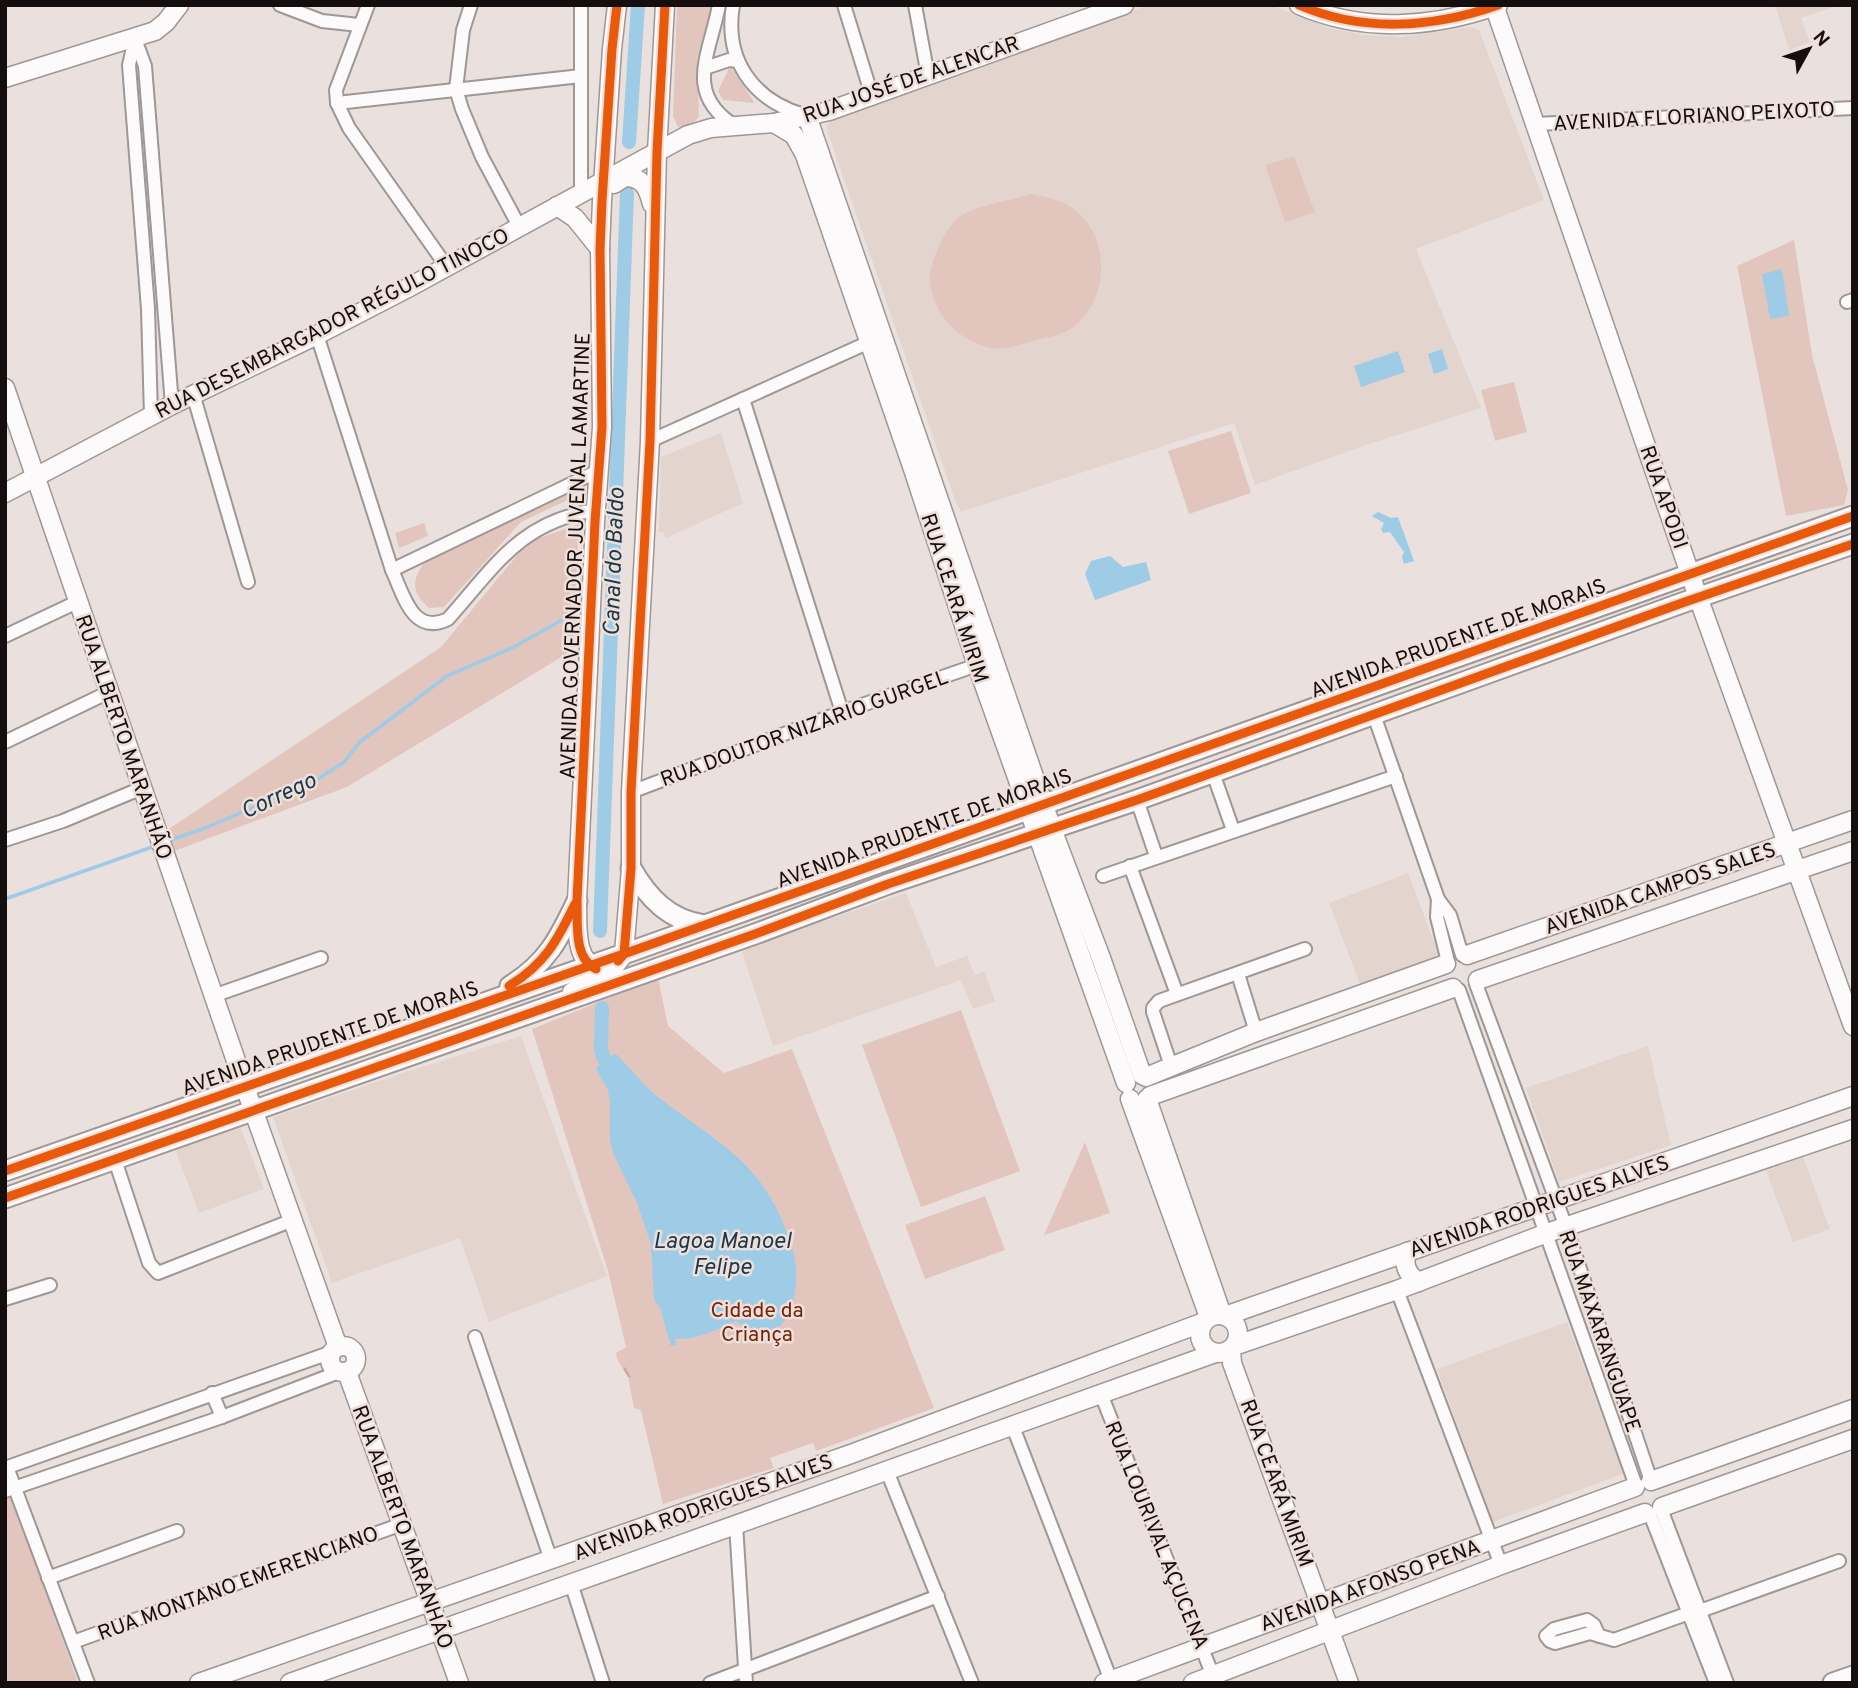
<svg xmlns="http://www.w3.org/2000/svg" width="1858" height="1688" viewBox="0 0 1858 1688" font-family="Overpass,sans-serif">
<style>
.built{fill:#e4d4ce}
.forest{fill:url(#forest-firs)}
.green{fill:#e2c6be}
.water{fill:#9ecbe6}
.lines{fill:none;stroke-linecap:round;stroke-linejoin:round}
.stream{stroke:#9ecbe6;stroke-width:3.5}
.canal{stroke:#9ecbe6;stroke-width:14}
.street-casing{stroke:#9d9795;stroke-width:16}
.secondary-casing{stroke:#9d9795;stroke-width:21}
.primary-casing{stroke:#9d9795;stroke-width:23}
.street{stroke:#fcfafa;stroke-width:12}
.secondary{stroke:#fcfafa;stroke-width:18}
.primary{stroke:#fcfafa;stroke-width:19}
.cycleway-casing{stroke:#eedfda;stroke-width:13}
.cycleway{stroke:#e8590c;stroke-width:9}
.labels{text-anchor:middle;stroke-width:5;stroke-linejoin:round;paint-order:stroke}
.street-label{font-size:21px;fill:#140f0e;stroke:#eedfda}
.park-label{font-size:21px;fill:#742407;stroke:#eedfda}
.water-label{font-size:23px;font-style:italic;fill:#1a394a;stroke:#eedfda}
</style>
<defs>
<pattern id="forest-firs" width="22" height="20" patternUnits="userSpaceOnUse" patternTransform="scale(1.75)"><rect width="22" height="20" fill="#e2c6be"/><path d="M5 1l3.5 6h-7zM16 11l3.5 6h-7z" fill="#c1a9a2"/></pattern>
</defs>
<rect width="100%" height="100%" fill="#eae1de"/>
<g class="built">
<polygon points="1149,5 1271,5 1328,28 1364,35 1402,37 1470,27 1479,30 1544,200 1416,249 1481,408 1363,446 1255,485 1234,423 961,512 956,503 826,127 832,117"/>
<polygon points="1775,5 1839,5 1801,18 1810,42 1789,50"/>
<polygon points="721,433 743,503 666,538 663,532 659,533 661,457"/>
<polygon points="1408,873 1441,960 1362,989 1329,903"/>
<polygon points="906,893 936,967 967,956 975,975 984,971 995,1001 973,1009 961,980 773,1046 741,949"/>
<polygon points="521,1036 607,1276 489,1322 460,1238 332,1283 273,1117 403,1073"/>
<polygon points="1648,1046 1671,1145 1559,1182 1526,1088"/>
<polygon points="240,1126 264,1189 199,1213 175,1149"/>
<polygon points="1803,1157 1830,1229 1793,1242 1766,1171"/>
<polygon points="1567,1322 1623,1474 1493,1522 1437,1369"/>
</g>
<polygon class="forest" points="628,1346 645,1411 634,1408 628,1377 617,1359 616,1353"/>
<g class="green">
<polygon points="677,5 712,5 697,59 699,117 690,126 678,127 673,116"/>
<polygon points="730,66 755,103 723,100 718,91"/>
<polygon points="1294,157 1315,212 1285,222 1265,165"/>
<path d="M 1031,194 C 1045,197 1058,199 1071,207 C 1113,235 1110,304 1069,330 C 1059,336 1044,338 1033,341 C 1002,350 992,354 963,336 C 943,324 928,296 930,273 C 932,260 938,249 943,238 C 947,230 956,218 964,214 C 984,204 1009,201 1031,194 Z"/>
<polygon points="1794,240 1812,355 1848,490 1844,505 1786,516 1737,266"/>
<polygon points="1514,382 1527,432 1495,441 1481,390"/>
<polygon points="1231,431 1251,493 1189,514 1168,451"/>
<path d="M 574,492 L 574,497 L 521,522 L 444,607 L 429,608 C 408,589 413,577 429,557 Z"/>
<polygon points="424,523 428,536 399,548 395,533"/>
<polygon points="579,524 573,650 347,787 174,851 166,831 441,647 528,542"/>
<polygon points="658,978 668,1026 724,1073 792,1049 934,1408 816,1451 813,1443 770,1458 774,1468 663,1504 608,1271 532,1029"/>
<polygon points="961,1010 1020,1171 921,1207 862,1045"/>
<polygon points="1085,1142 1110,1213 1044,1235"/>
<polygon points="985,1196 1005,1250 925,1279 905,1225"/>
<polygon points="12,1497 78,1683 5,1683 5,1500"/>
</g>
<g class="water">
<polygon points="1782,269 1789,316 1770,319 1762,274"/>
<polygon points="1442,349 1448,369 1434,374 1428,354"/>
<polygon points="1398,351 1405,372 1361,387 1354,366"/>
<polygon points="1378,512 1391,518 1398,517 1414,561 1404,564 1402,557 1404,552 1390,532 1383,533 1381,529 1384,523 1372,516"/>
<polygon points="1110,556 1123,567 1146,562 1151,580 1095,600 1085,574 1091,561"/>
<path d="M 616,1054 C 632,1069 644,1087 662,1100 C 696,1127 734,1147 761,1183 C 774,1201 787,1228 793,1251 C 801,1280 796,1339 754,1332 C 748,1331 741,1325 736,1321 C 716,1330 697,1340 675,1339 L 676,1345 L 671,1346 L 660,1308 L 654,1299 L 651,1244 L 637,1203 L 613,1153 L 610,1140 L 610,1102 L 608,1090 L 596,1069 L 604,1059 Z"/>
</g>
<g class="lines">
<g class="stream">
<polyline points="165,842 208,827 316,780 343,763 360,742 447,676 514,647 562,620"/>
<polyline points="5,899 155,846"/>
</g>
<g class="canal">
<polyline points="629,142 638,5"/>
<polyline points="600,931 627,193"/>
<polyline points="602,1008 601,1049 604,1059"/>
</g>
<g class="street-casing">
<g id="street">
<polyline points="280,5 322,21 359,25"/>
<polyline points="368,5 336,90 337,103 349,128 447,267"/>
<polyline points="471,5 463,30 456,89 462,109 482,157 519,226"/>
<path d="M 719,5 C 710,54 683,93 735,126"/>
<path d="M 733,5 C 724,59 752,100 804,115"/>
<polyline points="844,5 872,96"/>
<polyline points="915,5 928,76"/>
<polyline points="135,39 129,65 148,309 151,416"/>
<polyline points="135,39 145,66 172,405"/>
<polyline points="705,68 729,60 738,61"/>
<polyline points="337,103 581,76"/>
<polyline points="1536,124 1853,108"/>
<polyline points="581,193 581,5"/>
<polyline points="1847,302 1853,300"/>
<path d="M 317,335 L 392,570 C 404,596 413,636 448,619 C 495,566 521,521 596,510"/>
<polyline points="193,394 248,582"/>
<polyline points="743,399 842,712"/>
<polyline points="650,441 876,339"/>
<polyline points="392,570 598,471"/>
<polyline points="5,636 77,602"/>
<polyline points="1374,715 1438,899 1450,915 1462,955"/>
<polyline points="5,742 109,692"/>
<polyline points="1213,773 1233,830"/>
<polyline points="631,792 842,712 977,665"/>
<polyline points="1137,800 1156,856"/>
<polyline points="5,840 63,821 142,788"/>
<polyline points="1130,866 1177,994"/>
<polyline points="1103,876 1396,776"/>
<polyline points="1438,899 1437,917 1448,962"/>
<polyline points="1238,974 1256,1032"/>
<polyline points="1476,984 1566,1227 1651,1481"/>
<polyline points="1459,990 1636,1486"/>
<polyline points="213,996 321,958"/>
<polyline points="1171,1066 1153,1012 1153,1008 1159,1001 1305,949"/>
<polyline points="115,1160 149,1263 158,1273 293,1220"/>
<polyline points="1397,1290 1501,1565"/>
<polyline points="5,1299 50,1285"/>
<polyline points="475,1337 551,1560"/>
<polyline points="212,1393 222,1417"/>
<polyline points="1101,1394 1213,1676"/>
<polyline points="1013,1427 1112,1683"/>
<polyline points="7,1467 88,1683"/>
<polyline points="5,1468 332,1352"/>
<polyline points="887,1471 972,1683"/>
<polyline points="5,1491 222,1417 339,1372"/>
<polyline points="1661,1509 1727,1683"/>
<polyline points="1650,1514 1716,1683"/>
<polyline points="736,1524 746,1683"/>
<polyline points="48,1578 177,1531"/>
<polyline points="571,1583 603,1683"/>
<polyline points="1700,1611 1839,1561"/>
<polyline points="1599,1636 1594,1625 1587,1620 1554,1629 1546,1636 1550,1641 1555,1643 1590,1633 1614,1640 1689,1613"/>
<polyline points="73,1642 402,1524"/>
<polyline points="710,1683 938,1596"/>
</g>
</g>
<g class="secondary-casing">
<g id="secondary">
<path d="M 1299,5 C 1363,33 1433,28 1498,5"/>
<polyline points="1494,5 1698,597 1853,1026"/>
<polyline points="5,78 155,31 166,22 179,5"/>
<polyline points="807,116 1052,829 1101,958 1142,1075"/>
<polyline points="774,123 794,135 805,155 913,469 977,665 1126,1083"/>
<path d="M 614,184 L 625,177 C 643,177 648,188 652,204"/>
<polyline points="557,206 575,218 600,249"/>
<polyline points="5,388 245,1087 338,1347"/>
<polyline points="5,493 172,405 317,335 406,289 688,135 711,128 774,123 829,111 1124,5"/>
<polyline points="1467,955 1853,820"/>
<path d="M 599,971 C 573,959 578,926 577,901 L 595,522 L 602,427 L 600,249 L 602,201 L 612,49 L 617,5"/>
<polyline points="1478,980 1853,851"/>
<polyline points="572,992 614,967 624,954 631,868 631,792 650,441 657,152 665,5"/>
<polyline points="1146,1077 1256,1032 1446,964"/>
<polyline points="1150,1096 1453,988"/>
<polyline points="1130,1099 1209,1317"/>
<polyline points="1147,1099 1222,1315"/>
<path d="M 1407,1252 C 1403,1265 1407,1275 1419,1282"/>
<circle cx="1219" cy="1334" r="19"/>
<polyline points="1225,1316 1853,1096"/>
<circle cx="343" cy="1359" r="13"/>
<polyline points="1234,1346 1397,1290 1547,1233 1853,1129"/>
<polyline points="1231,1350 1232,1363 1349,1683"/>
<polyline points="347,1372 459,1683"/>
<polyline points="1651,1481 1853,1409"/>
<polyline points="1662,1507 1853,1439"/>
<polyline points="199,1683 851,1454 1204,1322"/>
<path d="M 290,1683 C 599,1575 907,1463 1215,1353"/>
<polyline points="1104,1683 1635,1487"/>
<polyline points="1193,1683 1501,1565 1645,1513"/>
</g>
</g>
<g class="primary-casing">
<g id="primary">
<path d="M 631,868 C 648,898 669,920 704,925"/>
<path d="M 510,986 C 547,963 559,939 577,901"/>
<polyline points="5,1171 635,950 1853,516"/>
<polyline points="5,1198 755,934 888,884 1137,800 1682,603 1853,544"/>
<polyline points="1833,1683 1853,1676"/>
</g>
</g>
<use href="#street" class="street"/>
<use href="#secondary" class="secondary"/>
<use href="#primary" class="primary"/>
<g class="cycleway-casing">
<g id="cycleway">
<path d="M 1299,5 C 1363,33 1433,28 1498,5"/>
<polyline points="618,961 624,954 631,868 631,792 650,441 657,152 665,5"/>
<path d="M 596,969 C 573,958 578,923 577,901 L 595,522 L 602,427 L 600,249 L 602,201 L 612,49 L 617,5"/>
<path d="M 509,986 C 545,964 557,941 575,904"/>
<polyline points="5,1171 635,950 1853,516"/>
<polyline points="5,1198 755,934 888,884 1137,800 1682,603 1853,544"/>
</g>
</g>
<use href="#cycleway" class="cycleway"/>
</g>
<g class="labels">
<g class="street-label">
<text transform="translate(911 79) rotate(-19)" y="7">RUA JOSÉ DE ALENCAR</text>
<text transform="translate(1694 116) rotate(-3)" y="7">AVENIDA FLORIANO PEIXOTO</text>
<text transform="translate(332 323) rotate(-27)" y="7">RUA DESEMBARGADOR RÉGULO TINOCO</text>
<text transform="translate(1664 497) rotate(71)" y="7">RUA APODI</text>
<text transform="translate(575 556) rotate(-88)" y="7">AVENIDA GOVERNADOR JUVENAL LAMARTINE</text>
<text transform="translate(955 598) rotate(72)" y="7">RUA CEARÁ MIRIM</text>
<text transform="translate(1458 638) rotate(-20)" y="7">AVENIDA PRUDENTE DE MORAIS</text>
<text transform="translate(804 728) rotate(-20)" y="7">RUA DOUTOR NIZARIO GURGEL</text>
<text transform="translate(124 737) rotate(71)" y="7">RUA ALBERTO MARANHÃO</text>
<text transform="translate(924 828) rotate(-20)" y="7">AVENIDA PRUDENTE DE MORAIS</text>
<text transform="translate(1660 888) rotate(-19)" y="7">AVENIDA CAMPOS SALES</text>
<text transform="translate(330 1038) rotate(-19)" y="7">AVENIDA PRUDENTE DE MORAIS</text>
<text transform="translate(1539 1206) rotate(-19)" y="7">AVENIDA RODRIGUES ALVES</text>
<text transform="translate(1600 1331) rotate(71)" y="7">RUA MAXARANGUAPE</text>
<text transform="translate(1277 1483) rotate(70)" y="7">RUA CEARÁ MIRIM</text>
<text transform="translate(703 1507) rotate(-20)" y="7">AVENIDA RODRIGUES ALVES</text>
<text transform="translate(403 1527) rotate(70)" y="7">RUA ALBERTO MARANHÃO</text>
<text transform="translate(1157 1535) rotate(68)" y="7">RUA LOURIVAL AÇUCENA</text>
<text transform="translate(238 1583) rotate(-20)" y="7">RUA MONTANO EMERENCIANO</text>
<text transform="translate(1370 1585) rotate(-20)" y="7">AVENIDA AFONSO PENA</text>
</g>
<g class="park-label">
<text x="757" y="1317">Cidade da<tspan x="757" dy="24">Criança</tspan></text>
</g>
<g class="water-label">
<text transform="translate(613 562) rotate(-88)" y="8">Canal do Baldo</text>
<text transform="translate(278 795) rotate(-25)" y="8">Corrego</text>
<text x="722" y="1248">Lagoa Manoel<tspan x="722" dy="26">Felipe</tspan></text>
</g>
</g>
<rect width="1858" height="1688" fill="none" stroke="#140f0e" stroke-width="14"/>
<g transform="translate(1809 49) rotate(50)" stroke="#eedfda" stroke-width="5" paint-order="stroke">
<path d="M0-5L12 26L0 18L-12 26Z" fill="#140f0e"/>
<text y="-10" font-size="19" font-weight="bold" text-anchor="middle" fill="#140f0e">N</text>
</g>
</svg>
